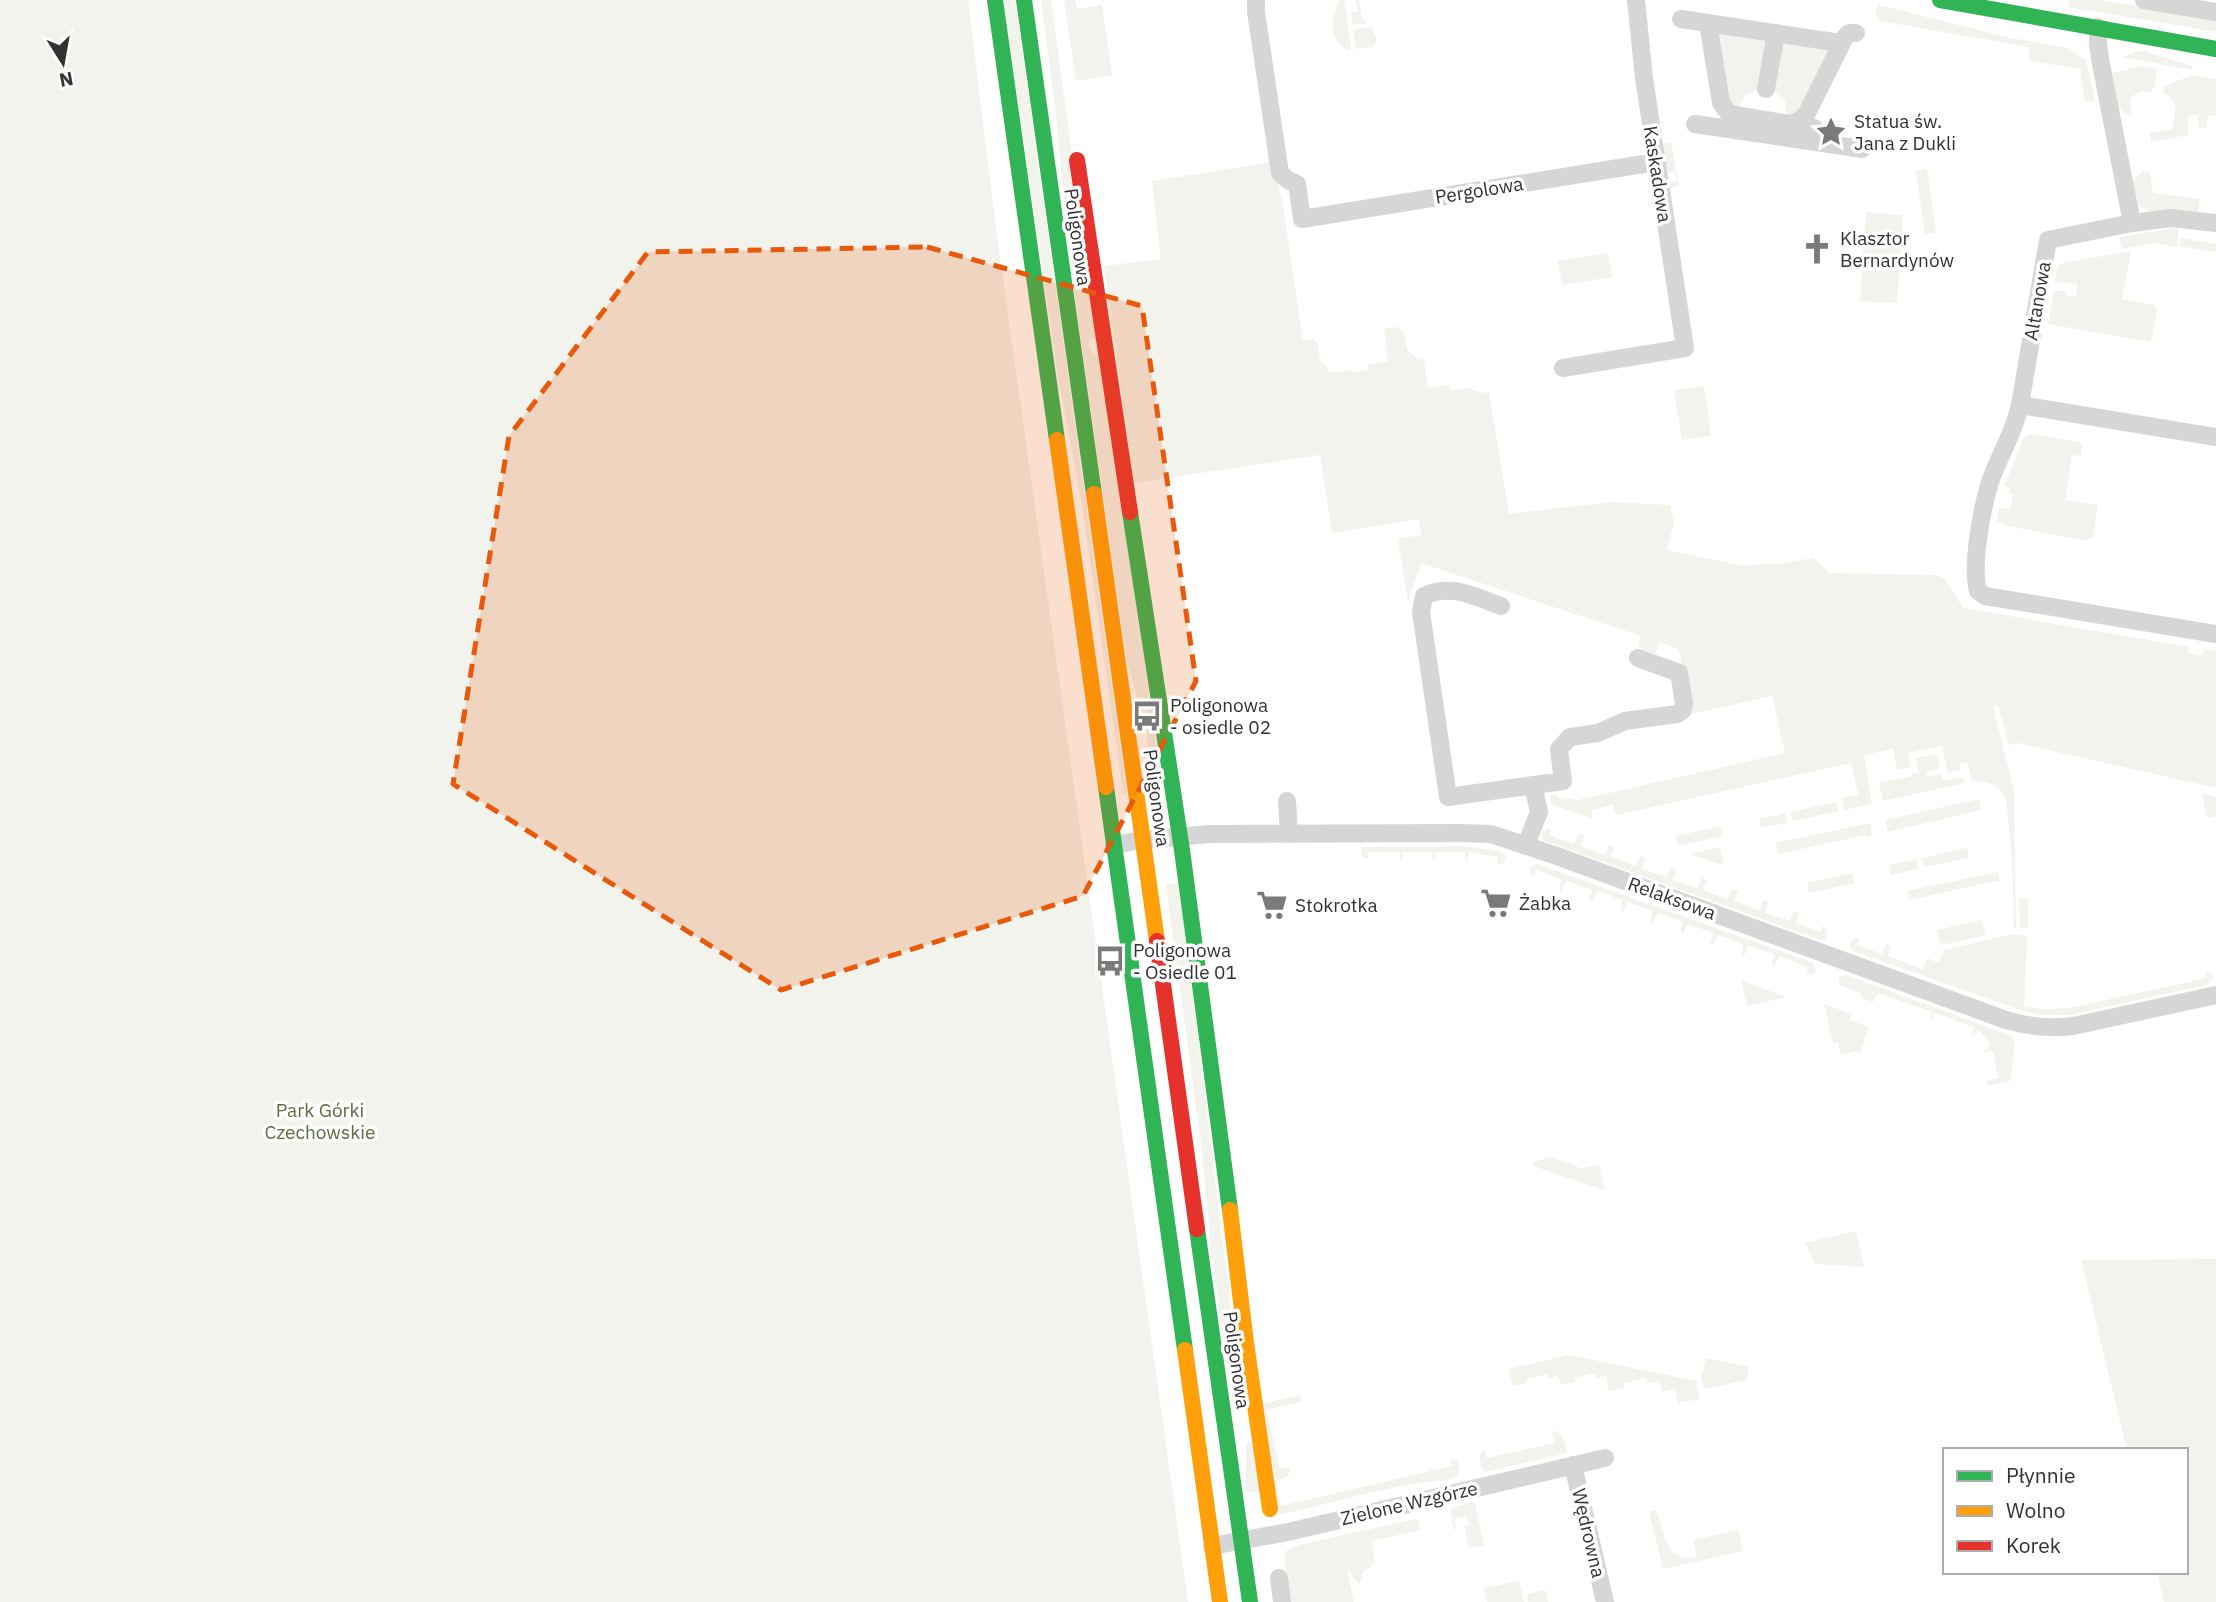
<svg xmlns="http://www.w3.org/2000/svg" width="2216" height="1602" viewBox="0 0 2216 1602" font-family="'IBM Plex Sans',sans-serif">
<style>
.green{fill:#f2f3ed}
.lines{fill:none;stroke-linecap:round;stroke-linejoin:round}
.street{stroke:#d6d6d6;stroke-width:18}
.fast{stroke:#30b455;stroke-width:16}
.slow{stroke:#ff9f0a;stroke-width:16}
.jam{stroke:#e5322d;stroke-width:16}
.marked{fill:#e8590c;fill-opacity:0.2;stroke:#e8590c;stroke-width:5;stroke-dasharray:14 9;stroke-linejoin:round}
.labels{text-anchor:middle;stroke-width:7;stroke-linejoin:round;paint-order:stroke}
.poi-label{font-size:19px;fill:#323232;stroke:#fff;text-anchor:start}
.street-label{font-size:19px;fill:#323232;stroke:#fff}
.park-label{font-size:19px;fill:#5e6c41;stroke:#fff}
</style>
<rect width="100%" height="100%" fill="#fff"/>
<g class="green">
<polygon points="0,0 968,0 997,236 1188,1602 0,1602"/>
<polygon points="1003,0 1015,0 1127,794 1123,794 1082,504 1058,376"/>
<path d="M 1041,0 L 1051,0 L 1097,340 L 1090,338 C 1086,348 1092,353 1100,357 L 1163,791 L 1151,792 L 1149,790 L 1147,726 L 1151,725 L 1148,707 L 1144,707 L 1143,698 L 1138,699 L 1127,663 L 1068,247 L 1056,114 Z"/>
<polygon points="1064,0 1075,0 1077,9 1102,5 1112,75 1076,81"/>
<path d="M 1340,0 L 1344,0 L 1351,46 L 1348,50 C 1326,40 1332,18 1340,0 Z"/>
<polygon points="1356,0 1359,0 1362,17 1368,23 1353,25 1351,13 1358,11"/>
<polygon points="2069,0 2099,0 2216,19 2216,32 2068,7"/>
<polygon points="1879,5 2006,37 2068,48 2086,60 2095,100 2085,102 2080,69 2030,61 2029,47 1880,21 1875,13"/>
<polygon points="1372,27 1377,40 1372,47 1356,49 1353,30"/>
<path d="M 1718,32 L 1769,38 L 1761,89 C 1749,90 1741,98 1739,110 L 1729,107 Z"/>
<polygon points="1781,39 1830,50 1803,112 1787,117 1785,101 1772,90"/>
<polygon points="2143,51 2192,66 2192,70 2123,57 2134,52"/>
<path d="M 2142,66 L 2157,69 L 2155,87 L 2150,92 C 2141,91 2137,92 2130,99 L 2131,114 L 2127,115 L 2118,107 L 2112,73 Z"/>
<path d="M 2193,75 L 2216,79 L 2216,116 L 2208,115 L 2206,129 L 2198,127 L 2198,115 L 2188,116 L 2188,135 L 2151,142 L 2150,133 L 2172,129 C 2175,114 2180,100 2163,93 L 2164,86 Z"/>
<polygon points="1671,143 1679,186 1668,189 1667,183 1677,181 1675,171 1666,172 1661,144"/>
<path d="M 1274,162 L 1283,207 L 1303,341 L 1313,339 L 1318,344 L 1320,361 L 1328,368 L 1329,373 L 1351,370 L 1352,373 L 1368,370 L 1368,365 L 1388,361 L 1384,329 L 1396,327 L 1404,332 L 1407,350 L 1416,357 L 1417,360 L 1424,359 L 1428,388 L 1449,385 L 1450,390 L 1467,388 L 1483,393 L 1489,392 L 1509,514 L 1610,502 L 1670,505 L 1674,523 L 1667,550 L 1739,565 L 1779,564 L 1813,558 L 1830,573 L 1937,575 L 1946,580 L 1963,608 L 2188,647 L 2188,653 L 2202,656 L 2204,649 L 2216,651 L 2216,788 L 2018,743 L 2009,745 L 1998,705 L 1993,706 L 2014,790 L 2016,928 L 2014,929 L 2012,859 L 2006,798 C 1997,783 1989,782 1972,781 L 1967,762 L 1959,763 L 1961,770 L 1948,773 L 1942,746 L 1908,753 L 1911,767 L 1897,770 L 1893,749 L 1864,755 L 1872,804 L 1844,810 L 1842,798 L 1858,794 L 1851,763 L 1616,815 L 1613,805 L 1591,810 L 1593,819 L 1551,804 L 1551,795 L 1555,794 L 1563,800 L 1573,798 L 1574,801 L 1785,753 L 1772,696 L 1690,714 L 1679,649 L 1659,642 L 1655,654 L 1638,647 L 1641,636 L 1421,563 L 1408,602 L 1398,539 L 1421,535 L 1419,519 L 1332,533 L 1320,455 L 1134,483 L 1104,266 L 1161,259 L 1152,181 Z"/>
<polygon points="1927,169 1936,232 1925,234 1916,171"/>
<path d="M 2143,171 L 2150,173 L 2153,193 L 2200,199 L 2198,212 C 2177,212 2135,221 2132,189 C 2132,182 2137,175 2143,171 Z"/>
<polygon points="1866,212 1903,215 1897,303 1860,301"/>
<polygon points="2174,228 2179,229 2177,247 2155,243 2122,249 2119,237"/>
<polygon points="2180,238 2216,244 2216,252 2179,246"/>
<polygon points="2131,251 2122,299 2154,305 2157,309 2151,342 2048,324 2054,291 2065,291 2065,295 2076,296 2077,284 2067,282 2067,284 2055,281 2058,268 2062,263"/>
<polygon points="1608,253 1612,277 1562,285 1558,261"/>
<polygon points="1704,386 1711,436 1682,440 1674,390"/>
<polygon points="2030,434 2080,442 2082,446 2081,456 2072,455 2065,500 2098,505 2093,537 2087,541 2008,526 1997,521 1999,508 2010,509 2013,494 2009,493 2010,487 2004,486 2024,437"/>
<polygon points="1937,754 1940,768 1926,771 1927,777 1941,774 1943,781 1963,777 1965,783 1883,801 1879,783 1912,776 1912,774 1919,772 1916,758"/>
<polygon points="2202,793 2216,797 2216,816 2207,818"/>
<path d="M 1165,796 L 1168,830 C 1153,827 1150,819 1146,805 L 1150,804 L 1150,798 Z"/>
<polygon points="1979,799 1981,810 1888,832 1885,820"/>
<polygon points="1836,802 1838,811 1793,821 1791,812"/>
<polygon points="1785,813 1787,823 1761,828 1759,819"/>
<polygon points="1870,823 1872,835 1867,837 1866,835 1778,854 1775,843"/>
<polygon points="1721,826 1723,836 1678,846 1676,836"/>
<polygon points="1548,828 1551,829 1549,835 1574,844 1579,834 1584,836 1580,846 1605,855 1609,845 1614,847 1611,857 1636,866 1640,856 1645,858 1642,869 1667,877 1671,867 1676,869 1673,880 1697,888 1702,878 1707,880 1704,891 1728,899 1732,889 1738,891 1734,901 1759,910 1763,900 1768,902 1765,913 1790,921 1794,911 1799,913 1796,923 1820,932 1823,926 1825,927 1827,936 1825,939 1820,940 1545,841 1541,838 1542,832"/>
<polygon points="1463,846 1498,851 1503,853 1506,859 1503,864 1497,864 1498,857 1469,852 1466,863 1465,852 1435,852 1434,864 1432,852 1403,852 1401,864 1400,852 1369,852 1368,859 1365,859 1361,854 1361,849 1365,847"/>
<polygon points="1720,847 1724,863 1719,864 1690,854"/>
<polygon points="1967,848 1969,858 1924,867 1922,858"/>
<polygon points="1916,859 1918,869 1891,875 1889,865"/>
<polygon points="1537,864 1811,962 1815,965 1816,970 1813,974 1807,975 1808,967 1779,956 1775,965 1772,966 1774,954 1748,945 1745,954 1742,955 1743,944 1718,935 1713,945 1710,943 1713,933 1688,924 1683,934 1680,931 1683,922 1658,913 1652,924 1650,921 1653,911 1627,902 1624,911 1621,912 1622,900 1597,891 1593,901 1590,901 1589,899 1592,890 1567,881 1561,891 1559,888 1561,879 1536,870 1534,876 1531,875 1529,867"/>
<polygon points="1998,872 2000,883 1996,881 1909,900 1907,891"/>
<polygon points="1852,873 1854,883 1809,893 1807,883"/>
<polygon points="1176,883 1179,885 1233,1325 1234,1385 1227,1369 1212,1257 1202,1151 1166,885"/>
<polygon points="2019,898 2028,899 2028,926 2025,929 2020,927"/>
<polygon points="1982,920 1986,935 1942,945 1940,943 1937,930"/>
<polygon points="2013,934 2027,936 2024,1007 2048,1009 2069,1008 2207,978 2206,971 2212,973 2213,979 2207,985 2069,1015 2040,1015 2024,1011 1853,951 1849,946 1851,941 1855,938 1859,939 1857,945 1882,954 1886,944 1891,946 1888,956 1923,969 1927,958 1939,963 1944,950"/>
<polygon points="1846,975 2012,1036 2015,1043 2010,1081 1988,1086 1986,1081 1998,1078 1993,1051 1983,1052 1991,1044 1980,1031 1971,1037 1974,1027 1935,1013 1930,1023 1932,1012 1878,993 1873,1002 1861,998 1862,993 1839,985 1838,978"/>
<polygon points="1741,980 1786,997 1747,1006"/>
<polygon points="1824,1004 1852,1014 1850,1020 1869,1027 1860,1053 1857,1051 1841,1055 1838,1043 1833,1043"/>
<polygon points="1549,1157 1577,1166 1579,1169 1599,1165 1604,1190 1533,1166 1534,1162"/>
<polygon points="1856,1231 1864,1267 1815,1264 1805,1243"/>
<polygon points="2216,1259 2216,1602 2164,1602 2157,1572 2186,1572 2186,1450 2127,1450 2081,1260"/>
<polygon points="1569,1355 1696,1381 1700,1399 1678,1403 1675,1389 1662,1392 1659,1381 1647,1383 1646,1378 1624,1383 1624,1388 1609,1391 1606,1376 1597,1378 1595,1373 1574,1378 1575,1382 1561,1385 1558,1376 1549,1378 1547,1374 1527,1379 1527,1383 1513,1386 1509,1369"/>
<polygon points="1706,1358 1749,1367 1747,1380 1704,1389 1701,1376"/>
<path d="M 1300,1395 L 1302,1402 L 1266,1410 L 1280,1469 L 1291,1467 L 1288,1476 L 1276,1481 L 1281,1506 L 1452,1466 L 1451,1459 L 1457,1461 L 1460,1473 C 1451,1483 1431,1481 1418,1483 C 1371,1491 1325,1505 1278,1515 L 1262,1404 Z"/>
<path d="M 1552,1431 C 1564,1432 1566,1443 1567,1453 L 1486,1472 L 1481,1467 C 1480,1461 1477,1454 1485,1450 L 1487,1458 L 1555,1443 Z"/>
<polygon points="1253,1442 1260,1490 1249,1493 1246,1490 1246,1443"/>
<polygon points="1471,1502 1475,1504 1484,1545 1469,1548 1464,1526 1469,1525 1466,1516 1454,1519 1456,1529 1454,1530 1450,1510 1452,1508"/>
<path d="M 1656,1510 C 1666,1532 1663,1564 1697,1557 L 1693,1540 L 1738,1530 L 1743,1551 L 1663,1569 L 1649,1512 Z"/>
<polygon points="1415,1519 1419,1521 1420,1530 1372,1541 1375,1563 1371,1564 1372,1568 1364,1570 1359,1585 1347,1569 1354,1602 1290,1602 1284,1557 1286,1551 1299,1545"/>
<polygon points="1519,1581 1524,1602 1487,1602 1484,1588"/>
<polygon points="1545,1590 1548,1602 1528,1602 1527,1594"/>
</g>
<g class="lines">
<g class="street">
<polyline points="1256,0 1256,12 1280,173 1288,180 1297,184 1302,219 1656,162"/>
<polyline points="2144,0 2216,12"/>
<polyline points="1681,19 1841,43"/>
<polyline points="1708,23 1721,103 1729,114 1814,128"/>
<polyline points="2098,27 2098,44 2101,64 2132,223"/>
<polyline points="1766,89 1776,33"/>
<polyline points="1695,124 1862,149"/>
<polyline points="1791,124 1799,121 1807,113 1845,37 1849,33 1856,33"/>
<path d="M 2216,223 L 2171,218 L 2132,223 L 2048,240 L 2020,405 C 2014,433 1999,456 1990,482 C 1982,508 1971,566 1978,591 L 1985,596 L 2216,634"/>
<polyline points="1563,368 1685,348 1644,78 1636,0"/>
<polyline points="2020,405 2216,437"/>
<path d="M 1501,606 C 1475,597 1451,583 1424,596 L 1421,612 L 1448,797 L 1563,781 L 1559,749 L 1570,737 L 1598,733 L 1625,721 L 1677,714 L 1683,710 L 1684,703 L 1679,673 L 1638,658"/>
<polyline points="1287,801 1289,834"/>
<path d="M 1114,845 L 1141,840 L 1210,834 L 1460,833 L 1491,834 L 1554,855 L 2006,1020 C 2029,1027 2050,1029 2073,1026 L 2216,995"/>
<polyline points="1526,845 1539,812 1533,785"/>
<polyline points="1573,1465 1605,1602"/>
<polyline points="1212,1546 1288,1532 1605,1458"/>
<polyline points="1279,1578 1282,1602"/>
</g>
<g class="fast">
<polyline points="995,0 1057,440"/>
<polyline points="1024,0 1094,494"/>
<polyline points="1940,0 2216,49"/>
<polyline points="1130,512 1182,850 1230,1210"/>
<polyline points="1106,787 1185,1350"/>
<polyline points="1197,1229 1250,1602"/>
</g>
<g class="slow">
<polyline points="1057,440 1106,787"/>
<polyline points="1094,494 1157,941"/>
<polyline points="1230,1210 1246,1343 1270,1509"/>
<polyline points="1185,1350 1220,1602"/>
</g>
<g class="jam">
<polyline points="1077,160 1130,512"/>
<polyline points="1157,941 1197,1229"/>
</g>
</g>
<path class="marked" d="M 927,247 L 1142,306 L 1196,681 L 1083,896 L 781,990 L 453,784 L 509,436 L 648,252 Z"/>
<defs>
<g id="sight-bare" transform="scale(2.415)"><path d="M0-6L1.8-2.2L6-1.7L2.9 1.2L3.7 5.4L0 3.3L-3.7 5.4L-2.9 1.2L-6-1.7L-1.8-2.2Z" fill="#7a7a7a" stroke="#fff" stroke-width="2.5" paint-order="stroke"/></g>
<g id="church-bare" transform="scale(2.415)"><path d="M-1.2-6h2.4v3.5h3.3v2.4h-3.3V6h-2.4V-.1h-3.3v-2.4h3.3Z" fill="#7a7a7a" stroke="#fff" stroke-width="2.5" paint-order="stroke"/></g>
<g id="bus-bare" transform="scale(2.415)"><path d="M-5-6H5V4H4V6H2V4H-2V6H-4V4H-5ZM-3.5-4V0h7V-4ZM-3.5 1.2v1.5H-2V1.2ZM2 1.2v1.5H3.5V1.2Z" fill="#7a7a7a" stroke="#fff" stroke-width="2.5" paint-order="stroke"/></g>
<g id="supermarket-bare" transform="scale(2.415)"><path d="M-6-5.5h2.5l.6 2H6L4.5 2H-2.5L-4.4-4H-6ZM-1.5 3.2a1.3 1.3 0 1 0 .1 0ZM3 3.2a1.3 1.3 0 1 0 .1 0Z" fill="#7a7a7a" stroke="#fff" stroke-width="2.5" paint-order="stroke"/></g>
</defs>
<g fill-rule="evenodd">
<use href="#sight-bare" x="1831" y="132"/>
<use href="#church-bare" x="1817" y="249"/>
<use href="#bus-bare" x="1147" y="716"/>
<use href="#supermarket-bare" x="1496" y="903"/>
<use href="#supermarket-bare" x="1272" y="905"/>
<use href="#bus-bare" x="1110" y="961"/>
</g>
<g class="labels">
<g class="poi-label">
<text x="1854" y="128">Statua św.<tspan x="1854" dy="22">Jana z Dukli</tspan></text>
<text x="1840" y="245">Klasztor<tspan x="1840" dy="22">Bernardynów</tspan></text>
<text x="1170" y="712">Poligonowa<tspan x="1170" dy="22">- osiedle 02</tspan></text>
<text x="1519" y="910">Żabka</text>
<text x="1295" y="912">Stokrotka</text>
<text x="1133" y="957">Poligonowa<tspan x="1133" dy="22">- Osiedle 01</tspan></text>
</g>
<g class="street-label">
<text transform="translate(1658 174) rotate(81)" y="7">Kaskadowa</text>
<text transform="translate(1479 190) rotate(-9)" y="7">Pergolowa</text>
<text transform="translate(1078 237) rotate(82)" y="7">Poligonowa</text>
<text transform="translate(2037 301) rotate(-80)" y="7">Altanowa</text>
<text transform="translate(1157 798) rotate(82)" y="7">Poligonowa</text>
<text transform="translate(1672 898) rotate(20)" y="7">Relaksowa</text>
<text transform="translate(1237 1360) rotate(82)" y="7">Poligonowa</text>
<text transform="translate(1409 1503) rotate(-13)" y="7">Zielone Wzgórze</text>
<text transform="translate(1589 1533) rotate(77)" y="7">Wędrowna</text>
</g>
<g class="park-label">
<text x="320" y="1117">Park Górki<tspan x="320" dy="22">Czechowskie</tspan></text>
</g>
</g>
<rect x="1943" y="1448" width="245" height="126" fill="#ffffff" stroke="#adadad" stroke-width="2"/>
<rect x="1957" y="1471" width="35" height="10" fill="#30b455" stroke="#adadad" stroke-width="2"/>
<text x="2006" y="1483" font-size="21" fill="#323232">Płynnie</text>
<rect x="1957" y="1506" width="35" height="10" fill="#ff9f0a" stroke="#adadad" stroke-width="2"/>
<text x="2006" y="1518" font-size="21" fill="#323232">Wolno</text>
<rect x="1957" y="1541" width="35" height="10" fill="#e5322d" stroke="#adadad" stroke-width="2"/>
<text x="2006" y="1553" font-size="21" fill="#323232">Korek</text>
<g transform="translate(63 63) rotate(169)" stroke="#ffffff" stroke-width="5" paint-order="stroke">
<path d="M0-5L12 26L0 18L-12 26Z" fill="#323232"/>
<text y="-10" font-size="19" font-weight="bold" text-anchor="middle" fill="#323232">N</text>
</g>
</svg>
